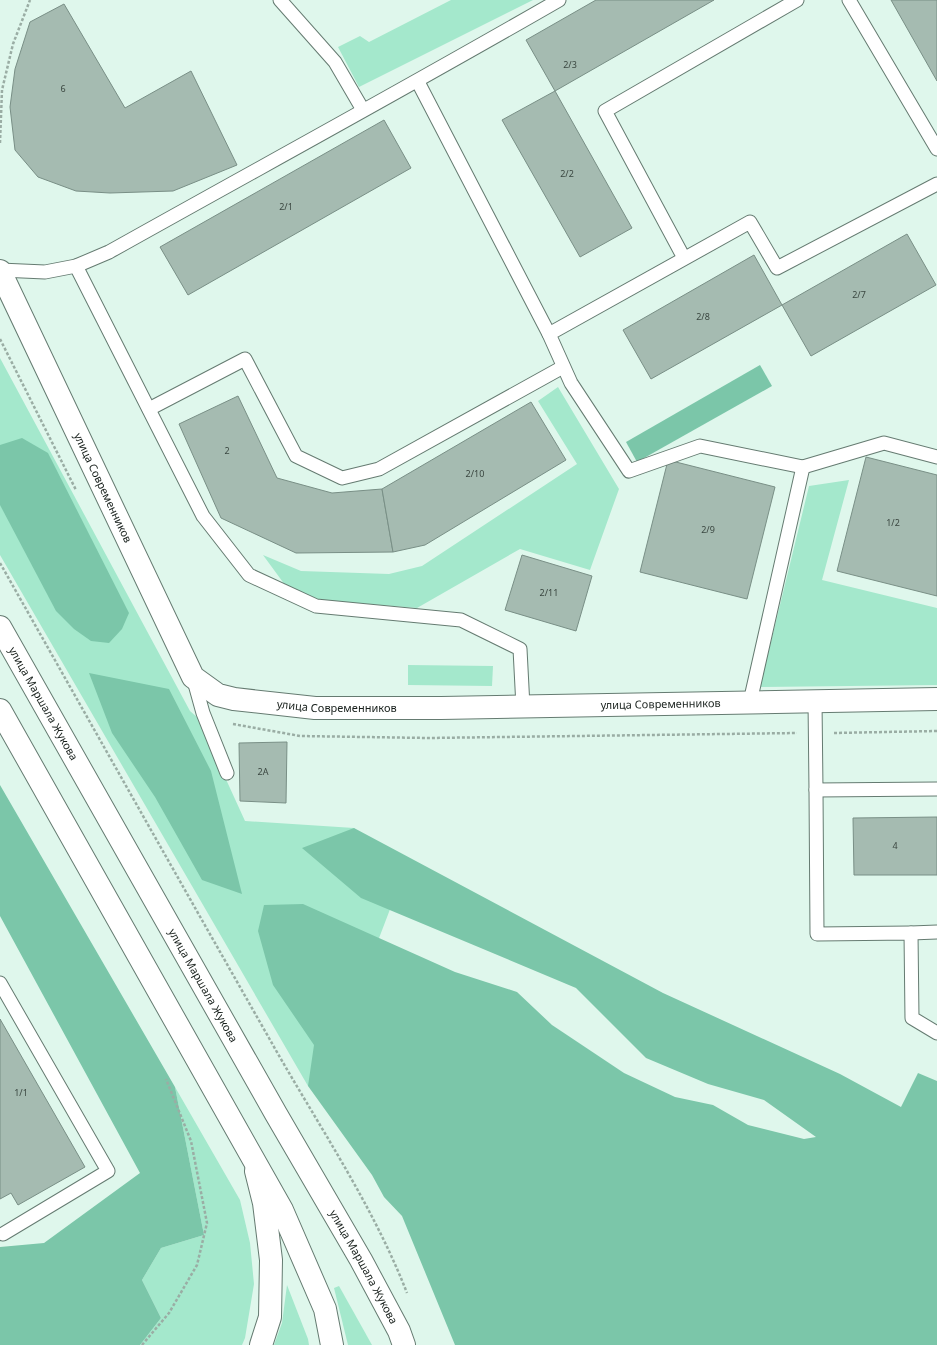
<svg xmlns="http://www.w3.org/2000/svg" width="937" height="1345" viewBox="0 0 937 1345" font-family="'Noto Sans',sans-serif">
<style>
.green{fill:#a4e8cc}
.forest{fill:#7bc6a9}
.building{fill:#a5bbb1;stroke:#798f86}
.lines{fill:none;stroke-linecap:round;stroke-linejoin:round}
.service-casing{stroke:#657b71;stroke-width:15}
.tertiary-casing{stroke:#657b71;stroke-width:24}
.secondary-casing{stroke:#657b71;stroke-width:24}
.primary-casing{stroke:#657b71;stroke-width:24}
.path{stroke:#9aada4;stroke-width:2.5;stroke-dasharray:3 2;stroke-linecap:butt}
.service{stroke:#fff;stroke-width:13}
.tertiary{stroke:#fff;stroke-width:22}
.secondary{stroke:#fff;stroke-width:22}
.primary{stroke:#fff;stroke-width:22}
.labels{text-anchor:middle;stroke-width:3.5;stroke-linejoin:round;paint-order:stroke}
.number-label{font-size:9px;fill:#3b4741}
.street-label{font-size:11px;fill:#18201c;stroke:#fafffc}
</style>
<rect width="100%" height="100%" fill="#dff7ec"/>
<g class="green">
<polygon points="451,0 533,0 359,87 338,47 360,36 369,42"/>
<polygon points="0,358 190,711 198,718 245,821 354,828 397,891 355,1001 339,1076 308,1086 0,555"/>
<polygon points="558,387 619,489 590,570 520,549 417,608 320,600 285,585 263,555 301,571 389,574 422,566 577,464 538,401"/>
<polygon points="849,480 822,580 937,608 937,685 760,687 809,486"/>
<polygon points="408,665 493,666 492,686 408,685"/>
<polygon points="175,1087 240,1200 250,1243 254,1284 245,1338 242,1345 140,1345 161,1318 142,1280 161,1248 204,1235"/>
<polygon points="287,1285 308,1339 309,1345 274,1345 282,1323"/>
<polygon points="339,1286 372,1345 348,1345 334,1288"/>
</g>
<g class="forest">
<polygon points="760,365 772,386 637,462 626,442"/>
<polygon points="22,438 48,453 129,613 122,629 109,643 91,641 74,629 56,611 0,505 0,445"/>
<polygon points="89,673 169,689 211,771 242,894 202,880 155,797 112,733"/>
<polygon points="0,785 175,1087 204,1235 161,1248 142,1280 161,1318 140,1345 0,1345 0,1247 44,1243 140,1173 0,916"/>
<polygon points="354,828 663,993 840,1074 901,1107 918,1073 937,1081 937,1345 455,1345 402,1216 384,1197 372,1175 308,1086 314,1045 273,985 258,931 264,905 303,904 455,972 517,992 552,1025 624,1073 675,1097 713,1105 748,1125 804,1139 816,1137 764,1100 708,1084 646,1058 576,988 361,898 302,848"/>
</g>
<g class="building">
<polygon points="596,0 714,0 555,91 526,40"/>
<polygon points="891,0 937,0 937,81"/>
<polygon points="64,4 125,108 191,71 237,165 173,191 110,193 76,191 38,177 15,150 10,107 15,69 30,22"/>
<polygon points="555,91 632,228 580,257 502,120"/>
<polygon points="384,120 411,168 188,295 160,247"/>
<polygon points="907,234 936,285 811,356 782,305"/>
<polygon points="754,255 782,305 651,379 623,330"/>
<polygon points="238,396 277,478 332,493 382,489 393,552 296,553 221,518 179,424"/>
<polygon points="531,402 566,460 425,545 393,552 382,489"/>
<polygon points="866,457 937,475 937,596 837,571"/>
<polygon points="668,460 775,487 747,599 640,572"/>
<polygon points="522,555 592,576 576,631 505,610"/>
<polygon points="287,742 286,803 240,801 239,743"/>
<polygon points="937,817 937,875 854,875 853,818"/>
<polygon points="0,1019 85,1167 18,1205 11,1193 0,1199"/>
</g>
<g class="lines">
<g class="service-casing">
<g id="service">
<polyline points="280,0 335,62 363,110"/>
<polyline points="849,0 937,149"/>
<polyline points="418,82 549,334"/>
<polyline points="684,258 605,111 797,0"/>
<polyline points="76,266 203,516 249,575 316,606 461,620 520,649 523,707"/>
<path d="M 0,270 L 45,272 L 76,266 L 109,252 C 259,168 410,86 559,0"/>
<polyline points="149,409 245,359 296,456 342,478 379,469 563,367"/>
<polyline points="803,467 884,443 937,457"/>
<polyline points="193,677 203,713 227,773"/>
<polyline points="815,701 816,790 937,789"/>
<polyline points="750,702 803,467 700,446 629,471 571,383 549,334 750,222 777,268 937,184"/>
<polyline points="816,790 817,934 911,933 912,1018 937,1033"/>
<polyline points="911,933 937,932"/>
<polyline points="0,983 108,1171 3,1234"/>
</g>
</g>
<g class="tertiary-casing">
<g id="tertiary">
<path id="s1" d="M 0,271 L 193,677 L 218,695 L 234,699 L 315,708 L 441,708 L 937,699"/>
</g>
</g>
<g class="secondary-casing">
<polyline id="secondary" points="256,1171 264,1203 271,1260 270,1317 261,1345"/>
</g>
<g class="primary-casing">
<g id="primary">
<path id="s2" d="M 0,627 L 276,1114 L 361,1260 L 399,1331 L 404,1345"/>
<polyline points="0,710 282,1210 325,1309 332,1345"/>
</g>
</g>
<g class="path">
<polyline points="0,143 2,90 13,44 30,0"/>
<polyline points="0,339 76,490"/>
<path d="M 0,563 C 90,722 179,880 269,1038 C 316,1122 372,1203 407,1293"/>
<polyline points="233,724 300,736 429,738 797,733"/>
<polyline points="834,733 937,731"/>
<polyline points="142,1345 169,1313 197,1265 207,1223 191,1141 166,1079"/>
</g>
<use href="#service" class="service"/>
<use href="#tertiary" class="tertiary"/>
<use href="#secondary" class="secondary"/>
<use href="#primary" class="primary"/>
</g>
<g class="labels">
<g class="number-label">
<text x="570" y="68">2/3</text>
<text x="63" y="92">6</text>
<text x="567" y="177">2/2</text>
<text x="286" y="210">2/1</text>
<text x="859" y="298">2/7</text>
<text x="703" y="320">2/8</text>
<text x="227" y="454">2</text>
<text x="475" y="477">2/10</text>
<text x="893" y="526">1/2</text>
<text x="708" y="533">2/9</text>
<text x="549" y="596">2/11</text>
<text x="263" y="775">2А</text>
<text x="895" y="849">4</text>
<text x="21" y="1096">1/1</text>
</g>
<g class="street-label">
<text dy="4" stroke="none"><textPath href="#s1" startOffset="240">улица Современников</textPath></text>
<text dy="4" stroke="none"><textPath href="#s2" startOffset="88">улица Маршала Жукова</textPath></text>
<text dy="4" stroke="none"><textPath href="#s1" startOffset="924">улица Современников</textPath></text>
<text dy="4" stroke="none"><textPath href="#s1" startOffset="600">улица Современников</textPath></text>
<text dy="4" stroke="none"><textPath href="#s2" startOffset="412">улица Маршала Жукова</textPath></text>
<text dy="4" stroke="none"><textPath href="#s2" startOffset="736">улица Маршала Жукова</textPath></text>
</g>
</g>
</svg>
